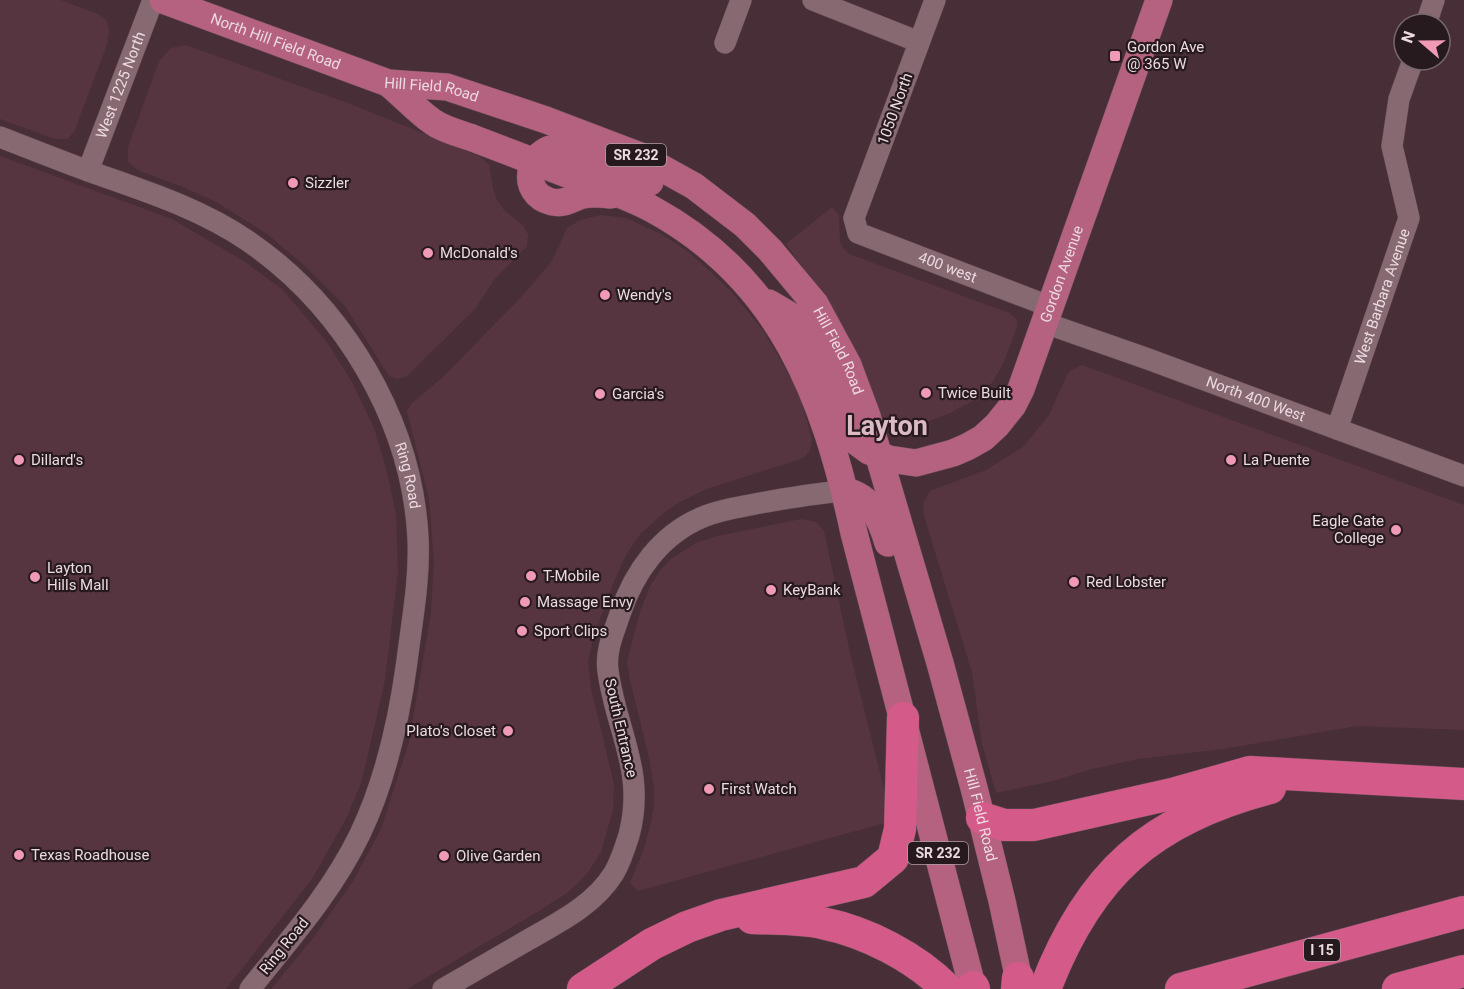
<svg xmlns="http://www.w3.org/2000/svg" width="1464" height="989" viewBox="0 0 1464 989" font-family="Roboto,sans-serif">
<style>
.built{fill:#573540}
.lines{fill:none;stroke-linecap:round;stroke-linejoin:round}
.minor-casing{stroke:#634d54;stroke-width:22}
.major-casing{stroke:#634d54;stroke-width:28}
.highway-casing{stroke:#634d54;stroke-width:33}
.minor{stroke:#876972;stroke-width:21}
.major{stroke:#b56180;stroke-width:27}
.highway{stroke:#d45b89;stroke-width:32}
.poi-dot{fill:#f09ab6;stroke:#271a1e;stroke-width:2}
.labels{text-anchor:middle;stroke-width:4.5;stroke-linejoin:round;paint-order:stroke}
.shield{fill:#271a1e;stroke:#b0a0a5;stroke-width:1.5}
.shield-label{font-size:14px;font-weight:bold;fill:#ebdadf}
.street-label{font-size:15px;fill:#ebdadf;stroke:#271a1e}
.poi-label{font-size:15px;fill:#ebdadf;stroke:#271a1e;text-anchor:start}
.town-label{font-size:27px;font-weight:bold;fill:#dcbac4;stroke:#271a1e}
</style>
<rect width="100%" height="100%" fill="#482e37"/>
<g class="built">
<polygon points="0,0 61,0 98,14 107,21 109,31 107,44 75,130 68,139 55,139 0,119"/>
<polygon points="186,45 353,105 479,156 489,164 493,189 497,200 504,210 523,225 528,235 527,246 494,280 475,309 406,377 397,379 389,376 345,306 304,265 267,234 216,202 183,187 138,170 128,162 128,147 159,61 171,48"/>
<polygon points="0,156 172,219 242,260 282,289 326,341 352,382 374,428 387,472 396,515 398,571 385,680 362,780 347,817 312,879 226,989 0,989"/>
<polygon points="832,207 839,215 840,242 843,248 849,254 1009,313 1017,319 1017,328 1002,366 993,381 977,399 950,413 912,428 897,426 880,415 822,293 786,244"/>
<polygon points="601,215 626,218 661,234 690,253 730,290 763,330 792,380 801,400 812,439 810,450 805,457 798,460 709,488 680,502 665,512 641,533 626,555 613,584 594,635 588,661 591,688 614,784 613,810 601,852 589,871 577,884 567,893 534,914 407,989 271,989 314,937 353,881 381,829 409,742 431,612 434,560 429,499 407,411 411,404 444,376 523,295 552,261 567,228 580,220"/>
<polygon points="1082,365 1464,505 1464,730 1357,726 1223,749 1138,759 1088,770 1053,781 996,793 982,744 972,672 924,516 923,503 930,491 986,470 1023,447 1049,415 1067,375 1070,371"/>
<polygon points="801,519 816,522 824,531 850,653 892,821 638,891 630,883 644,849 650,826 654,807 654,789 650,762 630,680 627,661 640,612 650,586 662,568 672,558 698,542 718,536"/>
</g>
<g class="lines">
<g class="minor-casing">
<g id="minor">
<polyline points="813,0 919,42"/>
<path id="s1" d="M 935,0 L 854,218 L 858,233 L 1051,307"/>
<polyline points="1426,24 1434,0"/>
<polyline points="725,43 741,0"/>
<path id="s2" d="M 0,137 C 31,149 63,162 94,173 C 148,192 201,209 248,241 C 344,307 412,421 418,538 C 420,580 412,620 407,661 C 399,720 386,780 360,834 C 332,892 290,939 250,989"/>
<path id="s3" d="M 88,171 L 153,0"/>
<path id="s4" d="M 1045,323 L 1148,359 L 1464,476"/>
<path id="s5" d="M 1337,429 L 1409,218 L 1392,146 L 1399,99 L 1413,60"/>
<path d="M 443,989 C 469,974 495,959 521,944 C 555,924 593,907 614,873 C 621,861 625,848 629,835 C 646,771 616,731 608,671 C 605,651 614,632 620,614 C 634,572 661,534 703,517 C 721,509 741,507 760,503 C 789,498 816,493 845,491"/>
</g>
</g>
<g class="major-casing">
<g id="major">
<path id="s6" d="M 163,0 L 388,83 L 447,87 L 546,120 L 638,155 L 694,186 L 745,225 L 770,250 L 815,304 L 848,365 L 867,416 L 940,663 L 974,788 L 1002,901 L 1021,989"/>
<path d="M 388,83 C 403,95 417,111 433,122 C 444,130 462,134 475,139 C 509,152 543,165 577,178 C 602,188 628,196 652,209 C 781,279 825,398 854,533 L 973,989"/>
<path d="M 611,195 C 602,194 592,193 583,195 C 572,198 564,205 552,202 C 518,194 527,148 561,147 L 650,182"/>
<path id="s7" d="M 769,303 L 796,319 L 811,342 L 839,398 L 854,440 L 869,451 L 889,459 L 916,463 L 953,453 L 967,447 L 983,438 L 997,425 L 1013,405 L 1021,389 L 1159,0"/>
<path d="M 845,491 C 872,497 881,520 888,543"/>
</g>
</g>
<g class="highway-casing">
<g id="highway">
<polyline points="982,818 1004,825 1034,825 1176,793 1250,772 1464,784"/>
<path d="M 752,918 C 775,919 800,918 822,923 C 867,932 915,957 947,989"/>
<polyline points="973,987 974,989"/>
<polyline points="583,989 652,944 687,927 721,915 864,882 893,858 900,829 903,718"/>
<polyline points="1017,989 1018,978"/>
<path d="M 1045,989 C 1089,874 1151,819 1270,788"/>
<polyline points="1181,989 1464,912"/>
<polyline points="1398,989 1464,971"/>
</g>
</g>
<use href="#minor" class="minor"/>
<use href="#major" class="major"/>
<use href="#highway" class="highway"/>
</g>
<g class="poi-dot">
<rect x="1109" y="50" width="12" height="12" rx="3"/>
<circle cx="293" cy="183" r="6"/>
<circle cx="428" cy="253" r="6"/>
<circle cx="605" cy="295" r="6"/>
<circle cx="926" cy="393" r="6"/>
<circle cx="600" cy="394" r="6"/>
<circle cx="19" cy="460" r="6"/>
<circle cx="1231" cy="460" r="6"/>
<circle cx="1396" cy="530" r="6"/>
<circle cx="531" cy="576" r="6"/>
<circle cx="35" cy="577" r="6"/>
<circle cx="1074" cy="582" r="6"/>
<circle cx="771" cy="590" r="6"/>
<circle cx="525" cy="602" r="6"/>
<circle cx="522" cy="631" r="6"/>
<circle cx="508" cy="731" r="6"/>
<circle cx="709" cy="789" r="6"/>
<circle cx="19" cy="855" r="6"/>
<circle cx="444" cy="856" r="6"/>
</g>
<g class="labels">
<g class="shield">
<rect x="606" y="144" width="60" height="22" rx="4.5"/>
<rect x="908" y="842" width="60" height="22" rx="4.5"/>
<rect x="1304" y="939" width="36" height="22" rx="4.5"/>
</g>
<g class="shield-label">
<text x="636" y="160">SR 232</text>
<text x="938" y="858">SR 232</text>
<text x="1322" y="955">I 15</text>
</g>
<g class="street-label">
<text dy="5" stroke="none"><textPath href="#s6" startOffset="120">North Hill Field Road</textPath></text>
<text dy="5" stroke="none"><textPath href="#s3" startOffset="92">West 1225 North</textPath></text>
<text dy="5" stroke="none"><textPath href="#s6" startOffset="284">Hill Field Road</textPath></text>
<text transform="translate(895 109) rotate(-70)" y="5">1050 North</text>
<text dy="5" stroke="none"><textPath href="#s1" startOffset="344">400 west</textPath></text>
<text dy="5" stroke="none"><textPath href="#s7" startOffset="490">Gordon Avenue</textPath></text>
<text dy="5" stroke="none"><textPath href="#s5" startOffset="140">West Barbara Avenue</textPath></text>
<text dy="5" stroke="none"><textPath href="#s6" startOffset="788">Hill Field Road</textPath></text>
<text dy="5" stroke="none"><textPath href="#s4" startOffset="224">North 400 West</textPath></text>
<text dy="5" stroke="none"><textPath href="#s2" startOffset="560">Ring Road</textPath></text>
<text transform="translate(621 728) rotate(77)" y="5">South Entrance</text>
<text dy="5" stroke="none"><textPath href="#s6" startOffset="1274">Hill Field Road</textPath></text>
<text transform="translate(284 946) rotate(-51)" y="5">Ring Road</text>
</g>
<g class="poi-label">
<text x="1127" y="52">Gordon Ave<tspan x="1127" dy="17">@ 365 W</tspan></text>
<text x="305" y="188">Sizzler</text>
<text x="440" y="258">McDonald's</text>
<text x="617" y="300">Wendy's</text>
<text x="938" y="398">Twice Built</text>
<text x="612" y="399">Garcia's</text>
<text x="31" y="465">Dillard's</text>
<text x="1243" y="465">La Puente</text>
<text x="1384" y="526" text-anchor="end">Eagle Gate<tspan x="1384" dy="17">College</tspan></text>
<text x="47" y="573">Layton<tspan x="47" dy="17">Hills Mall</tspan></text>
<text x="543" y="581">T-Mobile</text>
<text x="1086" y="587">Red Lobster</text>
<text x="783" y="595">KeyBank</text>
<text x="537" y="607">Massage Envy</text>
<text x="534" y="636">Sport Clips</text>
<text x="496" y="736" text-anchor="end">Plato's Closet</text>
<text x="721" y="794">First Watch</text>
<text x="31" y="860">Texas Roadhouse</text>
<text x="456" y="861">Olive Garden</text>
</g>
<g class="town-label">
<text x="887" y="435">Layton</text>
</g>
</g>
<g transform="translate(1422 42) rotate(290)"><circle r="28" fill="#271a1e" stroke="#75676b" stroke-width="1.5"/>
<path d="M0-4.5L10 22L0 15L-10 22Z" fill="#f09ab6"/>
<text y="-9" font-size="16" font-weight="bold" text-anchor="middle" fill="#ebdadf">N</text>
</g>
</svg>
